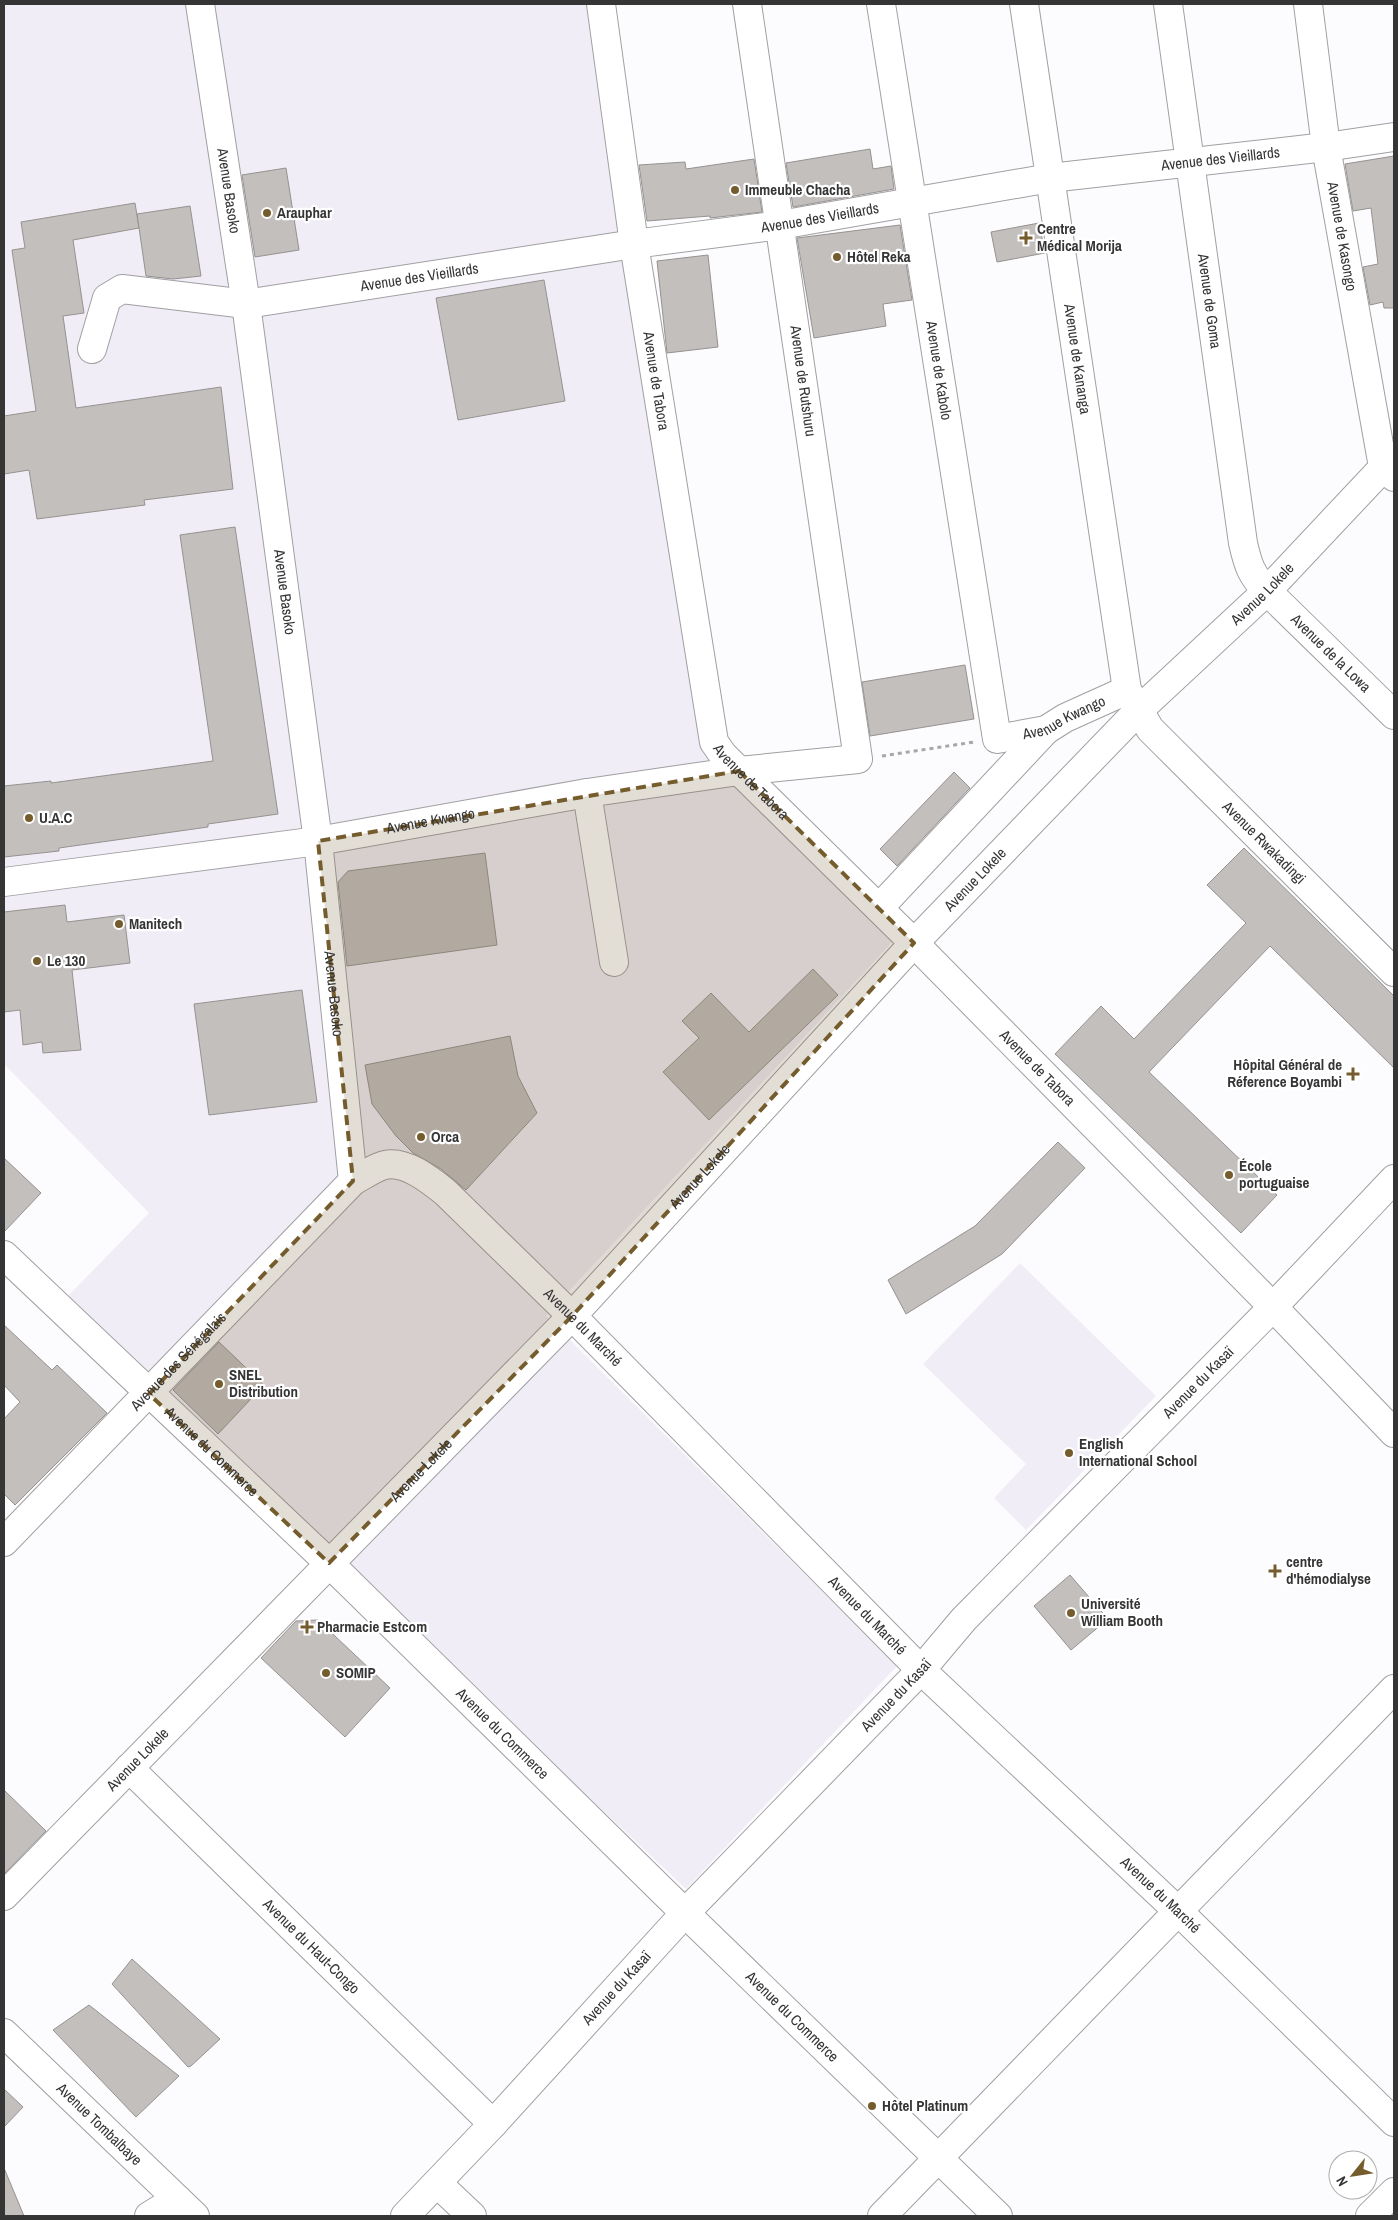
<svg xmlns="http://www.w3.org/2000/svg" width="1398" height="2220" viewBox="0 0 1398 2220" font-family="'Archivo Narrow',sans-serif">
<style>
.built{fill:#f1edf7}
.building{fill:#c2bfbd;stroke:#959290}
.lines{fill:none;stroke-linecap:round;stroke-linejoin:round}
.minor-casing{stroke:#a09fa2;stroke-width:30}
.path{stroke:#a7a7a9;stroke-width:3;stroke-dasharray:4 4;stroke-linecap:butt}
.minor{stroke:#fff;stroke-width:28}
.marked{fill:#755c2d;fill-opacity:0.2;stroke:#755c2d;stroke-width:4;stroke-dasharray:10 6;stroke-linejoin:round}
.poi-dot{fill:#755c2d;stroke:#fff;stroke-width:2}
.labels{text-anchor:middle;stroke-width:4.5;stroke-linejoin:round;paint-order:stroke}
.street-label{font-size:15px;fill:#353536;stroke:#fff}
.poi-label{font-size:15px;font-weight:bold;fill:#353536;stroke:#fff;text-anchor:start}
</style>
<rect width="100%" height="100%" fill="#fcfbfe"/>
<g class="built">
<polygon points="4,4 600,4 708,748 895,939 546,1316 897,1666 686,1889 164,1396 66,1298 149,1213 4,1064"/>
<polygon points="1020,1263 1156,1396 1026,1530 994,1498 1026,1464 923,1364"/>
</g>
<g class="building">
<polygon points="870,149 873,169 891,166 894,189 793,207 786,163"/>
<polygon points="1394,156 1394,308 1384,308 1383,302 1370,305 1363,267 1378,264 1371,208 1353,211 1345,164"/>
<polygon points="754,159 762,212 710,218 710,216 647,221 639,165 685,162 686,169"/>
<polygon points="286,168 299,250 255,257 242,175"/>
<polygon points="135,203 139,228 73,240 84,313 63,316 76,408 221,387 233,489 144,500 145,505 37,519 29,470 4,474 4,416 36,411 12,250 25,248 21,222"/>
<polygon points="190,206 201,276 173,279 146,276 137,214"/>
<polygon points="1039,223 1045,253 997,262 991,232"/>
<polygon points="900,225 912,300 883,304 886,326 814,338 797,238"/>
<polygon points="708,255 718,347 667,353 657,261"/>
<polygon points="544,280 565,401 458,420 436,298"/>
<polygon points="235,527 278,814 208,824 208,827 59,848 59,851 4,857 4,786 51,781 51,783 213,761 180,535"/>
<polygon points="965,665 974,719 870,736 862,682"/>
<polygon points="954,772 970,788 897,866 880,849"/>
<polygon points="1244,848 1394,996 1394,1068 1270,946 1149,1072 1277,1195 1241,1233 1055,1054 1101,1006 1134,1039 1246,923 1207,885"/>
<polygon points="485,853 497,945 347,966 338,882 348,871"/>
<polygon points="65,905 67,922 124,915 130,963 72,970 81,1050 43,1053 42,1042 23,1045 20,1010 4,1012 4,912"/>
<polygon points="813,969 838,995 709,1120 663,1072 699,1038 682,1021 711,993 749,1032"/>
<polygon points="302,990 317,1102 209,1115 194,1004"/>
<polygon points="510,1036 518,1076 537,1113 466,1190 441,1169 413,1153 396,1136 372,1104 365,1065"/>
<polygon points="1058,1142 1085,1168 1002,1254 906,1314 888,1280 975,1226"/>
<polygon points="4,1158 41,1193 4,1232"/>
<polygon points="4,1325 52,1370 57,1365 107,1413 15,1505 4,1494 4,1419 20,1402 4,1385"/>
<polygon points="219,1342 264,1385 218,1434 173,1390"/>
<polygon points="1070,1575 1108,1619 1071,1650 1034,1606"/>
<polygon points="318,1620 390,1688 345,1737 261,1658 296,1621"/>
<polygon points="4,1790 46,1831 4,1874"/>
<polygon points="132,1959 220,2039 191,2066 188,2067 112,1984"/>
<polygon points="89,2005 179,2076 136,2117 53,2030"/>
<polygon points="4,2089 23,2107 4,2127"/>
<polygon points="4,2168 24,2216 4,2216"/>
</g>
<g class="lines">
<g class="minor-casing">
<g id="minor">
<path id="s1" d="M 200,4 L 246,304 L 318,841 L 353,1181"/>
<path id="s2" d="M 601,4 L 634,244 L 714,742 L 723,755 L 914,943 L 1273,1307 L 1394,1433"/>
<path id="s3" d="M 881,4 L 997,739 L 1046,730 L 1065,718 L 1127,690"/>
<path id="s4" d="M 1024,4 L 1127,690 L 1150,729 L 1165,744 L 1394,972"/>
<path id="s5" d="M 1168,4 L 1243,543 C 1248,565 1251,575 1267,591 L 1394,715"/>
<path id="s6" d="M 1308,4 L 1326,147 L 1383,467 L 1394,477"/>
<path id="s7" d="M 92,349 L 107,298 L 122,289 L 246,304 L 634,244 L 780,225 L 1050,178 L 1326,147 L 1394,137"/>
<polyline points="587,793 614,962"/>
<path id="s8" d="M 4,882 L 318,841 L 587,793 L 739,771 L 858,759 L 747,4"/>
<polyline points="879,908 1046,730"/>
<path id="s9" d="M 4,1255 L 329,1563 L 685,1913 L 998,2216"/>
<path id="s10" d="M 4,1542 L 353,1181 C 363,1176 375,1167 385,1165 C 405,1160 430,1180 445,1192 L 572,1316 L 921,1670 L 1179,1912 L 1394,2122"/>
<path id="s11" d="M 129,1768 L 493,2124"/>
<path id="s12" d="M 4,1896 L 572,1316 L 914,943 L 1138,711 L 1267,591 L 1394,456"/>
<path id="s13" d="M 4,2033 L 195,2216"/>
<polyline points="437,2183 472,2216"/>
<polyline points="149,2216 177,2199"/>
<path id="s14" d="M 405,2216 L 493,2124 L 685,1913 L 921,1670 L 964,1619 L 1273,1307 L 1394,1179"/>
<polyline points="882,2216 1394,1689"/>
<polyline points="1370,2216 1394,2192"/>
</g>
</g>
<polyline class="path" points="882,756 974,742"/>
<use href="#minor" class="minor"/>
</g>
<path class="marked" d="M 739,771 L 914,943 L 572,1316 L 329,1563 L 149,1394 L 353,1181 L 318,841 Z"/>
<g class="poi-dot">
<circle cx="735" cy="190" r="5"/>
<circle cx="267" cy="213" r="5"/>
<path d="M1023.5 230.5h5v5h5v5h-5v5h-5v-5h-5v-5h5z"/>
<circle cx="837" cy="257" r="5"/>
<circle cx="29" cy="818" r="5"/>
<circle cx="119" cy="924" r="5"/>
<circle cx="37" cy="961" r="5"/>
<path d="M1350.5 1066.5h5v5h5v5h-5v5h-5v-5h-5v-5h5z"/>
<circle cx="421" cy="1137" r="5"/>
<circle cx="1229" cy="1175" r="5"/>
<circle cx="219" cy="1384" r="5"/>
<circle cx="1069" cy="1453" r="5"/>
<path d="M1272.5 1563.5h5v5h5v5h-5v5h-5v-5h-5v-5h5z"/>
<circle cx="1071" cy="1613" r="5"/>
<path d="M304.5 1619.5h5v5h5v5h-5v5h-5v-5h-5v-5h5z"/>
<circle cx="326" cy="1673" r="5"/>
<circle cx="872" cy="2106" r="5"/>
</g>
<g class="labels">
<g class="street-label">
<text dy="5" stroke="none"><textPath href="#s7" startOffset="1181">Avenue des Vieillards</textPath></text>
<text dy="5" stroke="none"><textPath href="#s1" startOffset="189">Avenue Basoko</textPath></text>
<text dy="5" stroke="none"><textPath href="#s7" startOffset="776">Avenue des Vieillards</textPath></text>
<text dy="5" stroke="none"><textPath href="#s6" startOffset="235">Avenue de Kasongo</textPath></text>
<text dy="5" stroke="none"><textPath href="#s7" startOffset="371">Avenue des Vieillards</textPath></text>
<text dy="5" stroke="none"><textPath href="#s5" startOffset="300">Avenue de Goma</textPath></text>
<text dy="5" stroke="none"><textPath href="#s4" startOffset="359">Avenue de Kananga</textPath></text>
<text dy="5" stroke="none"><textPath href="#s3" startOffset="371">Avenue de Kabolo</textPath></text>
<text dy="5" stroke="none"><textPath href="#s2" startOffset="381">Avenue de Tabora</textPath></text>
<text transform="translate(803 381) rotate(82)" y="5">Avenue de Rutshuru</text>
<text dy="5" stroke="none"><textPath href="#s1" startOffset="594">Avenue Basoko</textPath></text>
<text dy="5" stroke="none"><textPath href="#s12" startOffset="1811">Avenue Lokele</textPath></text>
<text dy="5" stroke="none"><textPath href="#s5" startOffset="688">Avenue de la Lowa</textPath></text>
<text dy="5" stroke="none"><textPath href="#s3" startOffset="815">Avenue Kwango</textPath></text>
<text dy="5" stroke="none"><textPath href="#s2" startOffset="801">Avenue de Tabora</textPath></text>
<text dy="5" stroke="none"><textPath href="#s8" startOffset="431">Avenue Kwango</textPath></text>
<text dy="5" stroke="none"><textPath href="#s4" startOffset="900">Avenue Rwakadingi</textPath></text>
<text dy="5" stroke="none"><textPath href="#s12" startOffset="1406">Avenue Lokele</textPath></text>
<text dy="5" stroke="none"><textPath href="#s1" startOffset="999">Avenue Basoko</textPath></text>
<text dy="5" stroke="none"><textPath href="#s2" startOffset="1206">Avenue de Tabora</textPath></text>
<text dy="5" stroke="none"><textPath href="#s12" startOffset="1001">Avenue Lokele</textPath></text>
<text dy="5" stroke="none"><textPath href="#s10" startOffset="799">Avenue du Marché</textPath></text>
<text dy="5" stroke="none"><textPath href="#s10" startOffset="251">Avenue des Sénégalais</textPath></text>
<text dy="5" stroke="none"><textPath href="#s14" startOffset="1151">Avenue du Kasaï</textPath></text>
<text dy="5" stroke="none"><textPath href="#s9" startOffset="286">Avenue du Commerce</textPath></text>
<text dy="5" stroke="none"><textPath href="#s12" startOffset="596">Avenue Lokele</textPath></text>
<text dy="5" stroke="none"><textPath href="#s10" startOffset="1204">Avenue du Marché</textPath></text>
<text dy="5" stroke="none"><textPath href="#s14" startOffset="716">Avenue du Kasaï</textPath></text>
<text dy="5" stroke="none"><textPath href="#s9" startOffset="691">Avenue du Commerce</textPath></text>
<text dy="5" stroke="none"><textPath href="#s12" startOffset="191">Avenue Lokele</textPath></text>
<text dy="5" stroke="none"><textPath href="#s10" startOffset="1609">Avenue du Marché</textPath></text>
<text dy="5" stroke="none"><textPath href="#s11" startOffset="255">Avenue du Haut-Congo</textPath></text>
<text dy="5" stroke="none"><textPath href="#s14" startOffset="311">Avenue du Kasaï</textPath></text>
<text dy="5" stroke="none"><textPath href="#s9" startOffset="1096">Avenue du Commerce</textPath></text>
<text dy="5" stroke="none"><textPath href="#s13" startOffset="132">Avenue Tombalbaye</textPath></text>
</g>
<g class="poi-label">
<text x="745" y="195">Immeuble Chacha</text>
<text x="277" y="218">Arauphar</text>
<text x="1037" y="234">Centre<tspan x="1037" dy="17">Médical Morija</tspan></text>
<text x="847" y="262">Hôtel Reka</text>
<text x="39" y="823">U.A.C</text>
<text x="129" y="929">Manitech</text>
<text x="47" y="966">Le 130</text>
<text x="1342" y="1070" text-anchor="end">Hôpital Général de<tspan x="1342" dy="17">Réference Boyambi</tspan></text>
<text x="431" y="1142">Orca</text>
<text x="1239" y="1171">École<tspan x="1239" dy="17">portuguaise</tspan></text>
<text x="229" y="1380">SNEL<tspan x="229" dy="17">Distribution</tspan></text>
<text x="1079" y="1449">English<tspan x="1079" dy="17">International School</tspan></text>
<text x="1286" y="1567">centre<tspan x="1286" dy="17">d'hémodialyse</tspan></text>
<text x="1081" y="1609">Université<tspan x="1081" dy="17">William Booth</tspan></text>
<text x="317" y="1632">Pharmacie Estcom</text>
<text x="336" y="1678">SOMIP</text>
<text x="882" y="2111">Hôtel Platinum</text>
</g>
</g>
<rect width="1398" height="2220" fill="none" stroke="#353536" stroke-width="10"/>
<g transform="translate(1353 2175) rotate(240)"><circle r="24" fill="#ffffff" stroke="#aeaeaf"/>
<path d="M0-4L9 19L0 12L-9 19Z" fill="#755c2d"/>
<text y="-8" font-size="14" font-weight="bold" text-anchor="middle" fill="#353536">N</text>
</g>
</svg>
